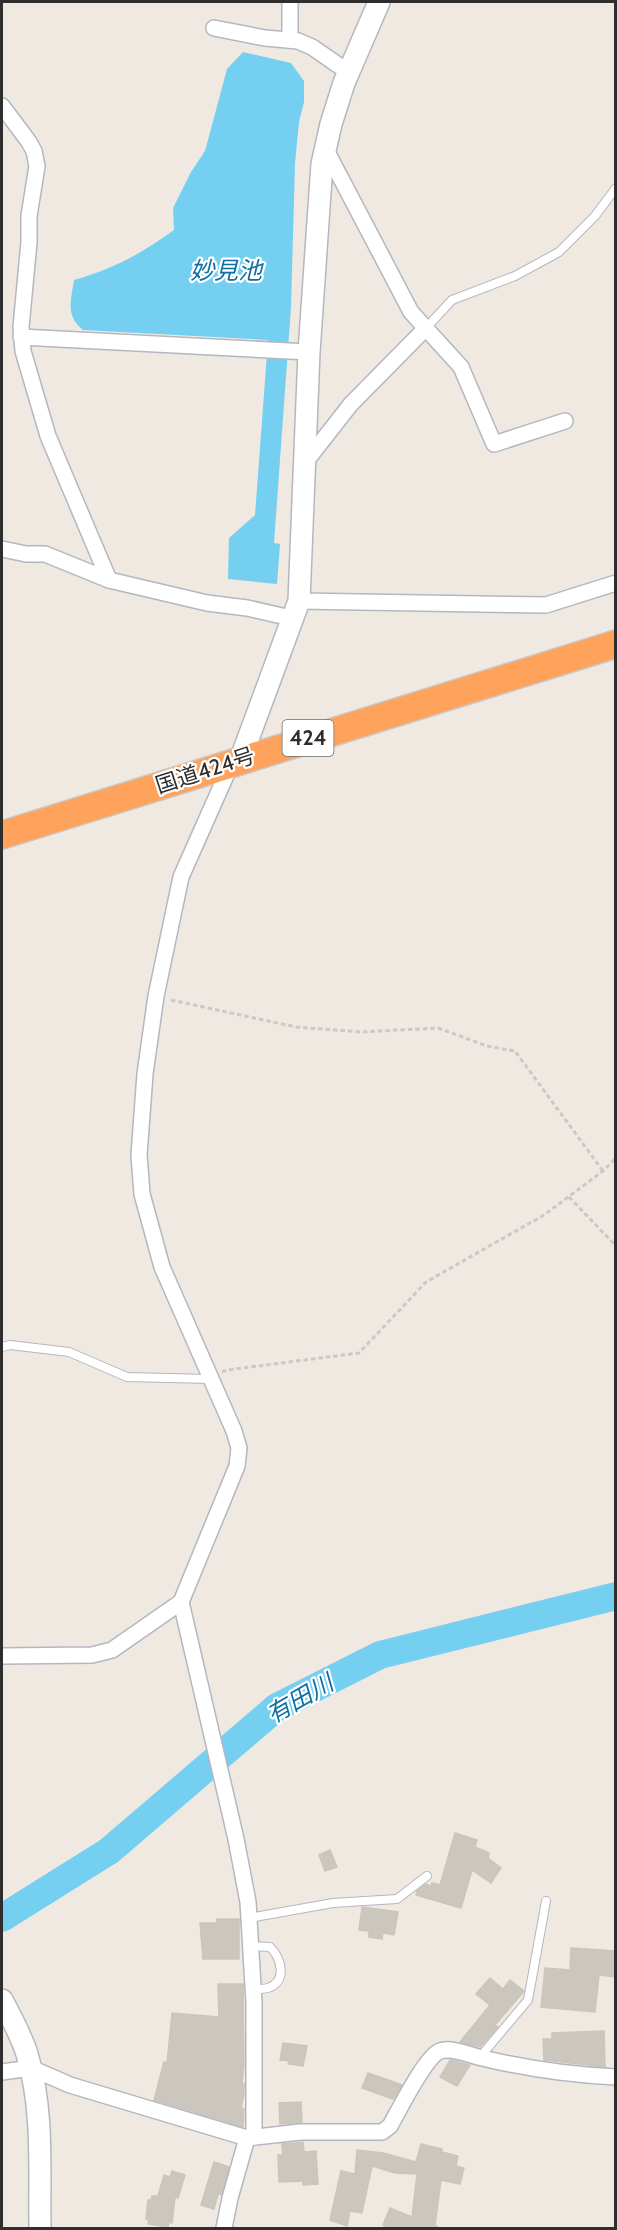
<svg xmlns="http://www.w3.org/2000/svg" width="617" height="2230" viewBox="0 0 617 2230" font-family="Cabin,'Noto Sans JP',sans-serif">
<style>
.water{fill:#75cff0}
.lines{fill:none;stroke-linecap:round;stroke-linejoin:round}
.river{stroke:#75cff0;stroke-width:28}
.building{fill:#cbc7bf;stroke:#cbc5ba;stroke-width:1.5}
.lane-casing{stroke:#b4b7c1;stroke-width:10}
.street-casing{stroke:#b4b7c1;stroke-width:18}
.secondary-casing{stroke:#b4b7c1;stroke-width:24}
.highway-casing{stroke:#c9c9c9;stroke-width:30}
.path{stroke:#c9c9c9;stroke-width:3;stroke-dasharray:4.5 3;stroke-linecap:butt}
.lane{stroke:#fff;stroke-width:8}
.street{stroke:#fff;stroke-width:15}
.secondary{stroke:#fff;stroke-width:21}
.highway{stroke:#ffa35c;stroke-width:27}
.labels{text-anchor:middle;stroke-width:4.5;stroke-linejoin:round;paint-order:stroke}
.shield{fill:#fff;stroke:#6d6d6d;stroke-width:1.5}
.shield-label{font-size:21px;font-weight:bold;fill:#2e2e2e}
.street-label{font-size:22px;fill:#2e2e2e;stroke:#fff}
.water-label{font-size:24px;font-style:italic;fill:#0d6fa3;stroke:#fff}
</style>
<rect width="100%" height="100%" fill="#efe9e1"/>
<path class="water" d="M 243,52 L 291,63 L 304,81 L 304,102 L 299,122 L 295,163 L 291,307 L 274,543 L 280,544 L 277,584 L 228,579 L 229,538 L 255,515 L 268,340 L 83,330 C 65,315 71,301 74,280 C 113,269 141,254 174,230 L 173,208 L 191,172 L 205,151 L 227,69 Z"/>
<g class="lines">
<polyline class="river" points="2,1918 109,1851 277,1707 380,1655 616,1596"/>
</g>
<g class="building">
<polygon points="455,1833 477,1840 475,1847 489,1853 488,1858 501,1868 491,1883 472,1870 461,1908 416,1895 417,1891 426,1884 431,1886 432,1883 440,1885"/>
<polygon points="330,1850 337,1867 325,1871 319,1855"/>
<polygon points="362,1907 398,1912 394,1935 383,1933 382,1939 369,1937 369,1931 359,1930"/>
<polygon points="217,1919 239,1919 239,1959 203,1959 200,1923 217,1923"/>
<polygon points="571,1948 615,1951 615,1977 599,1975 595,2012 541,2007 545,1968 570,1970"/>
<polygon points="490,1978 503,1989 510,1980 524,1991 495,2025 498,2027 480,2047 460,2042 490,2005 476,1994"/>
<polygon points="218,1984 243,1984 244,2064 242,2084 244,2084 244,2094 241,2108 244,2109 243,2127 154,2100 164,2062 167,2063 172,2013 219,2017"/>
<polygon points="604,2031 605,2067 544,2060 543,2039 552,2039 552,2033"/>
<polygon points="283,2043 307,2046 303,2066 288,2064 289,2061 280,2060"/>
<polygon points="450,2060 470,2065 457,2086 440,2077"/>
<polygon points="368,2073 402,2085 393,2099 362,2088"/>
<polygon points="301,2102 302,2122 280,2124 279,2103"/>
<polygon points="303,2142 304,2152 316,2151 318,2184 303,2185 303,2181 279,2182 278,2155 283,2155 282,2144"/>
<polygon points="421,2144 442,2149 442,2152 458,2156 456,2166 464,2168 460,2184 441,2180 435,2225 440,2229 392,2229 383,2225 390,2208 412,2217 417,2174 395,2173 372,2166 362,2213 350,2211 347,2226 330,2220 341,2171 355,2174 357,2150 383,2153 416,2162"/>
<polygon points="214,2162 229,2167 221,2194 218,2194 214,2209 201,2205"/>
<polygon points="172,2171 185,2175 178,2198 175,2197 172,2223 169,2222 168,2227 148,2224 149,2220 146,2219 148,2200 151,2200 152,2196 158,2196 164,2175 170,2177"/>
</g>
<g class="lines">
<g class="lane-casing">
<g id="lane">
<polyline points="426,328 452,300 515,276 559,252 595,216 616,188"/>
<polyline points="2,1347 10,1345 69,1352 127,1377 210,1379"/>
<polyline points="249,1918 333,1903 397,1899 427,1876"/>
<path d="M 251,1946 L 270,1947 C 281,1958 288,1981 268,1988 C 264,1989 258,1989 253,1990"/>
<polyline points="480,2057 528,2000 546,1901"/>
</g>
</g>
<g class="street-casing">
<g id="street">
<polyline points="290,2 290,40"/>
<polyline points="214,28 265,38 298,41 312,47 348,72"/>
<polyline points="2,106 29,142 34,151 37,166 29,216 29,242 21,327 23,351 48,436 109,580"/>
<polyline points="325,148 411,312 461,367 494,444 565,421"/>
<polyline points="21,337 309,352"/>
<polyline points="304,464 351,404 426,328"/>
<polyline points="2,549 26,554 45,554 109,580 207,603 247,608 291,618"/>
<polyline points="299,601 546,605 616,583"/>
<polyline points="181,1602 236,1839 248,1902 254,2003 254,2137"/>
<polyline points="2,1656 92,1655 112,1650 181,1602 237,1466 239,1448 234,1431 162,1267 142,1194 139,1155 145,1074 156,996 181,877 232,762"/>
<path d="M 2,2072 L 31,2068 L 70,2085 L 247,2138 L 300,2132 L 382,2132 L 390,2126 C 399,2110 424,2060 438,2052 C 449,2046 467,2054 478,2057 C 523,2068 570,2075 616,2077"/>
<polyline points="224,2228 230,2198 247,2138"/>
</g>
</g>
<g class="secondary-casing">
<g id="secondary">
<polyline points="241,758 299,601 309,352 322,164 331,124 344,83 379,2"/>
<path d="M 2,2000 C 11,2017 21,2035 27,2054 C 44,2110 39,2171 40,2228"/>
</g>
</g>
<g class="highway-casing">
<polyline id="highway" points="2,835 616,644"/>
</g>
<g class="path">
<polyline points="171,1000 296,1027 361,1032 438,1028 487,1046 515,1051 603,1171"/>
<polyline points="569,1197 616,1246"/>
<polyline points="222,1372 227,1370 359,1353 426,1282 544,1215 603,1171 616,1158"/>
</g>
<use href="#lane" class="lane"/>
<use href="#street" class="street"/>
<use href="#secondary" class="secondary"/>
<use href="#highway" class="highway"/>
</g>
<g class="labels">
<rect class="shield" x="282.5" y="720" width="51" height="36" rx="4.5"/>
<g class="shield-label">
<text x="308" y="745">424</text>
</g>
<g class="street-label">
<text transform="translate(205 770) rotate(-18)" y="8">国道424号</text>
</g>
<g class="water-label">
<text x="226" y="279">妙見池</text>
<text transform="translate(300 1699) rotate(-30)" y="8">有田川</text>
</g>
</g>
<rect width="617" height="2230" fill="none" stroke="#2e2e2e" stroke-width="6"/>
</svg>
